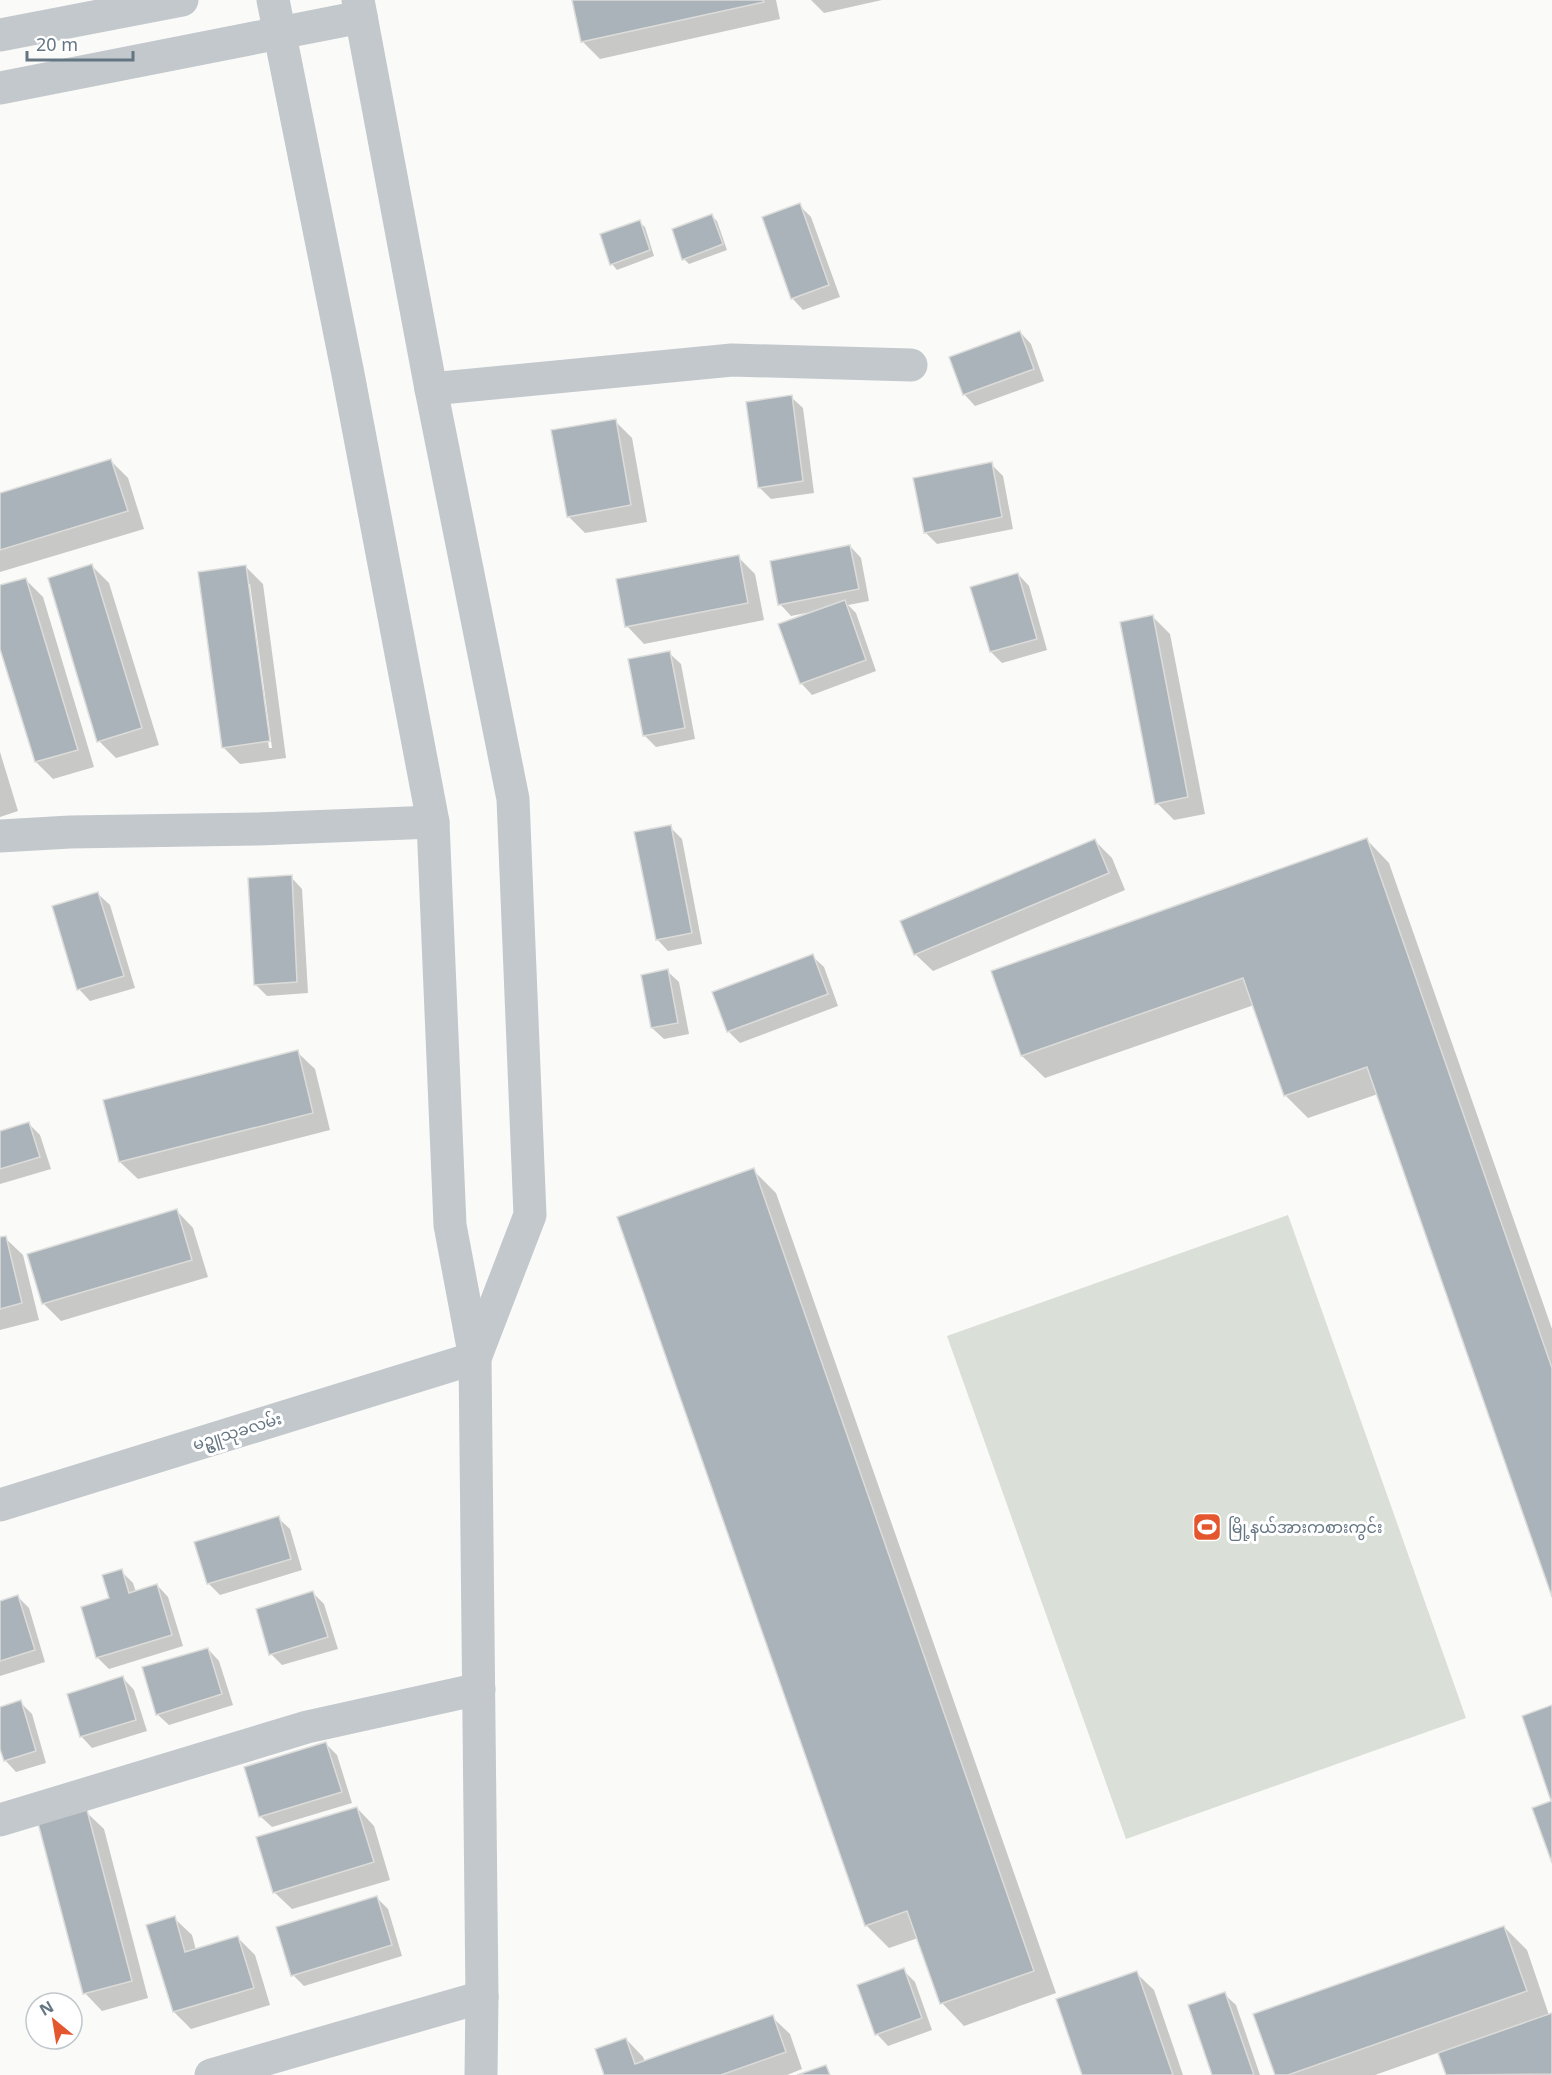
<svg xmlns="http://www.w3.org/2000/svg" width="1552" height="2075" viewBox="0 0 1552 2075" font-family="'Noto Sans','Noto Sans Myanmar',sans-serif">
<style>
.green{fill:#dadfd7}
.shadow{fill:#0003;fill-rule:evenodd}
.building{fill:#aab3b9;stroke:#dcdcda;stroke-width:1.5}
.lines{fill:none;stroke-linecap:round;stroke-linejoin:round}
.minor{stroke:#c3c8cc;stroke-width:33}
.labels{text-anchor:middle;stroke-width:6;stroke-linejoin:round;paint-order:stroke}
.street-label{font-size:16px;fill:#657683;stroke:#fff}
.poi-label{font-size:16px;fill:#657683;stroke:#fff;text-anchor:start}
</style>
<rect width="100%" height="100%" fill="#fafaf8"/>
<polygon class="green" points="1288,1215 1466,1718 1126,1839 947,1336"/>
<g class="shadow">
<polygon points="574,0 776,0 780,19 600,59 583,42"/>
<polygon points="811,0 882,0 824,13"/>
<polygon points="799,205 811,217 840,297 803,310 792,298"/>
<polygon points="712,216 717,221 727,250 689,264 684,259"/>
<polygon points="639,222 645,227 654,256 617,270 612,264"/>
<polygon points="1020,332 1031,344 1044,381 975,406 964,394"/>
<polygon points="791,397 803,408 814,493 771,499 759,487"/>
<polygon points="615,421 632,438 647,522 585,533 568,516"/>
<polygon points="111,461 128,478 144,529 0,572 0,495"/>
<polygon points="991,464 1003,476 1013,529 937,544 925,532"/>
<polygon points="850,546 861,558 869,601 848,605 856,613 876,671 812,695 801,683 811,612 791,616 780,604"/>
<polygon points="738,557 755,574 764,620 644,644 627,626"/>
<polygon points="92,566 109,583 159,745 116,758 99,741"/>
<path d="M 246,567 L 263,584 L 286,758 L 240,764 L 223,747 ZM 247,584 L 250,584 L 272,748 L 269,748 Z"/>
<polygon points="1018,574 1029,586 1047,650 1002,663 991,652"/>
<polygon points="25,579 43,597 94,767 53,779 36,762 0,644 0,587"/>
<polygon points="1153,617 1170,634 1205,814 1174,820 1157,803"/>
<polygon points="669,653 681,664 695,739 656,747 645,736"/>
<polygon points="0,752 18,811 0,817"/>
<polygon points="670,827 682,839 702,944 668,951 657,939"/>
<polygon points="1094,840 1112,858 1125,890 933,971 915,954"/>
<polygon points="1367,840 1389,863 1552,1329 1552,1593 1378,1094 1308,1118 1285,1095 1254,1005 1045,1078 1022,1056"/>
<polygon points="291,877 302,889 308,993 267,996 255,984"/>
<polygon points="98,894 110,905 135,988 90,1001 79,989 54,907"/>
<polygon points="812,956 824,967 838,1006 740,1043 729,1032 714,993"/>
<polygon points="667,971 679,982 689,1034 664,1039 652,1028"/>
<polygon points="297,1052 315,1069 330,1130 138,1179 120,1162"/>
<polygon points="29,1124 40,1135 51,1169 0,1184 0,1132"/>
<polygon points="753,1170 776,1193 1056,1993 964,2026 942,2003 918,1938 889,1948 866,1925"/>
<polygon points="176,1210 193,1228 208,1277 61,1321 44,1304 29,1255"/>
<polygon points="5,1238 23,1255 39,1320 0,1330 0,1239"/>
<polygon points="278,1518 290,1529 302,1570 220,1595 208,1583"/>
<polygon points="121,1571 133,1583 136,1592 157,1585 168,1597 183,1646 109,1669 97,1657 111,1599"/>
<polygon points="313,1593 324,1604 338,1649 282,1665 271,1654"/>
<polygon points="18,1597 29,1608 45,1662 0,1676 0,1602"/>
<polygon points="208,1649 219,1661 233,1705 169,1725 157,1714"/>
<polygon points="123,1678 134,1690 147,1731 92,1748 81,1736"/>
<polygon points="20,1702 32,1714 46,1763 16,1772 5,1760 0,1744 0,1708"/>
<polygon points="326,1744 337,1755 352,1803 272,1827 260,1816"/>
<polygon points="357,1808 374,1826 390,1880 292,1909 274,1892"/>
<polygon points="86,1812 104,1829 148,1998 102,2011 85,1993"/>
<polygon points="377,1898 388,1909 402,1956 304,1986 293,1975"/>
<polygon points="174,1918 192,1935 196,1950 238,1938 255,1955 270,2005 191,2029 174,2012"/>
<polygon points="1504,1927 1527,1950 1549,2015 1552,2014 1552,2075 1448,2075 1440,2052 1375,2075 1277,2075"/>
<polygon points="903,1970 915,1982 932,2030 888,2046 877,2034"/>
<polygon points="1136,1973 1154,1990 1183,2075 1084,2075"/>
<polygon points="1224,1994 1236,2005 1260,2075 1214,2075"/>
<polygon points="772,2017 790,2034 802,2069 787,2075 606,2075 626,2039 643,2057 645,2062"/>
</g>
<g class="building">
<polygon points="572,0 763,0 764,2 581,42"/>
<polygon points="800,203 829,285 791,299 762,217"/>
<polygon points="712,214 723,244 682,260 672,229"/>
<polygon points="640,220 650,250 610,265 600,234"/>
<polygon points="1020,331 1034,369 963,395 949,357"/>
<polygon points="792,395 803,481 758,488 746,402"/>
<polygon points="616,419 631,505 567,517 551,430"/>
<polygon points="111,459 128,511 0,550 0,493"/>
<polygon points="992,462 1002,517 924,533 913,478"/>
<polygon points="850,545 859,589 778,605 770,561"/>
<polygon points="739,555 748,603 625,627 616,579"/>
<polygon points="92,564 142,728 97,742 48,578"/>
<polygon points="246,565 270,741 222,748 198,572"/>
<polygon points="1018,573 1037,639 990,652 970,587"/>
<polygon points="26,578 78,750 35,762 0,649 0,585"/>
<polygon points="845,600 866,660 800,684 778,624"/>
<polygon points="1153,615 1188,797 1155,804 1120,622"/>
<polygon points="670,651 685,728 643,736 628,659"/>
<polygon points="671,825 692,933 656,940 634,832"/>
<polygon points="1367,838 1552,1368 1552,1597 1367,1067 1284,1096 1243,978 1021,1056 991,971"/>
<polygon points="1095,839 1109,873 914,955 900,921"/>
<polygon points="292,875 297,982 254,985 248,878"/>
<polygon points="98,892 124,976 77,990 52,906"/>
<polygon points="813,954 828,994 727,1032 712,992"/>
<polygon points="668,969 678,1023 651,1028 641,975"/>
<polygon points="298,1050 313,1113 119,1162 103,1100"/>
<polygon points="29,1122 40,1157 0,1169 0,1131"/>
<polygon points="754,1168 1034,1971 940,2004 907,1911 865,1926 617,1217"/>
<polygon points="177,1209 192,1260 42,1304 27,1254"/>
<polygon points="6,1236 22,1303 0,1309 0,1237"/>
<polygon points="279,1516 291,1559 207,1584 194,1542"/>
<polygon points="122,1569 129,1593 157,1584 172,1635 96,1658 81,1607 109,1598 102,1575"/>
<polygon points="313,1591 328,1637 269,1655 256,1609"/>
<polygon points="18,1595 35,1650 0,1661 0,1601"/>
<polygon points="208,1648 222,1694 156,1715 142,1667"/>
<polygon points="123,1676 136,1720 80,1737 67,1694"/>
<polygon points="21,1700 36,1751 4,1761 0,1749 0,1707"/>
<polygon points="1552,1705 1552,1863 1532,1808 1551,1801 1522,1716"/>
<polygon points="326,1742 342,1792 259,1817 244,1767"/>
<polygon points="357,1807 374,1862 273,1893 256,1837"/>
<polygon points="87,1810 132,1981 83,1994 38,1823"/>
<polygon points="377,1896 392,1945 291,1976 276,1927"/>
<polygon points="175,1916 185,1952 238,1936 254,1988 173,2012 146,1925"/>
<polygon points="1504,1926 1527,1991 1288,2075 1275,2075 1253,2014"/>
<polygon points="904,1968 922,2018 875,2035 857,1985"/>
<polygon points="1137,1971 1173,2075 1082,2075 1056,1999"/>
<polygon points="1225,1992 1254,2075 1212,2075 1188,2005"/>
<polygon points="1552,2013 1552,2074 1446,2075 1438,2053"/>
<polygon points="773,2015 786,2052 721,2075 604,2075 595,2049 626,2038 635,2064"/>
<polygon points="826,2065 830,2075 797,2075"/>
</g>
<g class="lines">
<g class="minor">
<polyline points="273,0 348,374 433,822 450,1225 475,1358 482,1997 481,2075"/>
<polyline points="358,0 431,389 513,799 530,1215 475,1358"/>
<polyline points="0,35 182,0"/>
<polyline points="0,88 361,17"/>
<polyline points="431,389 732,360 911,365"/>
<polyline points="0,836 70,832 258,829 433,822"/>
<polyline points="0,1505 475,1358"/>
<polyline points="0,1820 307,1727 479,1689"/>
<polyline points="211,2075 482,1997"/>
</g>
</g>
<defs>
<g id="stadium-square" transform="scale(1.5)"><rect x="-9" y="-9" width="18" height="18" rx="4" fill="#e4572e" stroke="#fff"/><path d="M0-5a6.5 5 0 1 0 0 10a6.5 5 0 1 0 0-10ZM-3.5-1.8h7v3.6h-7Z" fill="#fff"/></g>
</defs>
<g fill-rule="evenodd">
<use href="#stadium-square" x="1207" y="1527"/>
</g>
<g class="labels">
<g class="street-label">
<text transform="translate(237 1431) rotate(-17)" y="6">မဥ္ဇူသုခလမ်း</text>
</g>
<g class="poi-label">
<text x="1228" y="1533">မြို့နယ်အားကစားကွင်း</text>
</g>
</g>
<g transform="translate(54 2021) rotate(330)"><circle r="28" fill="#ffffff" stroke="#c1c8cd" stroke-width="1.5"/>
<path d="M0-4.5L10 22L0 15L-10 22Z" fill="#e4572e"/>
<text y="-9" font-size="16" font-weight="bold" text-anchor="middle" fill="#657683">N</text>
</g>
<path d="M27 51v9h106v-9" fill="none" stroke="#657683" stroke-width="3"/>
<text x="36" y="51" font-size="18" fill="#657683" stroke="#ffffff" stroke-width="4.5" paint-order="stroke">20 m</text>
</svg>
